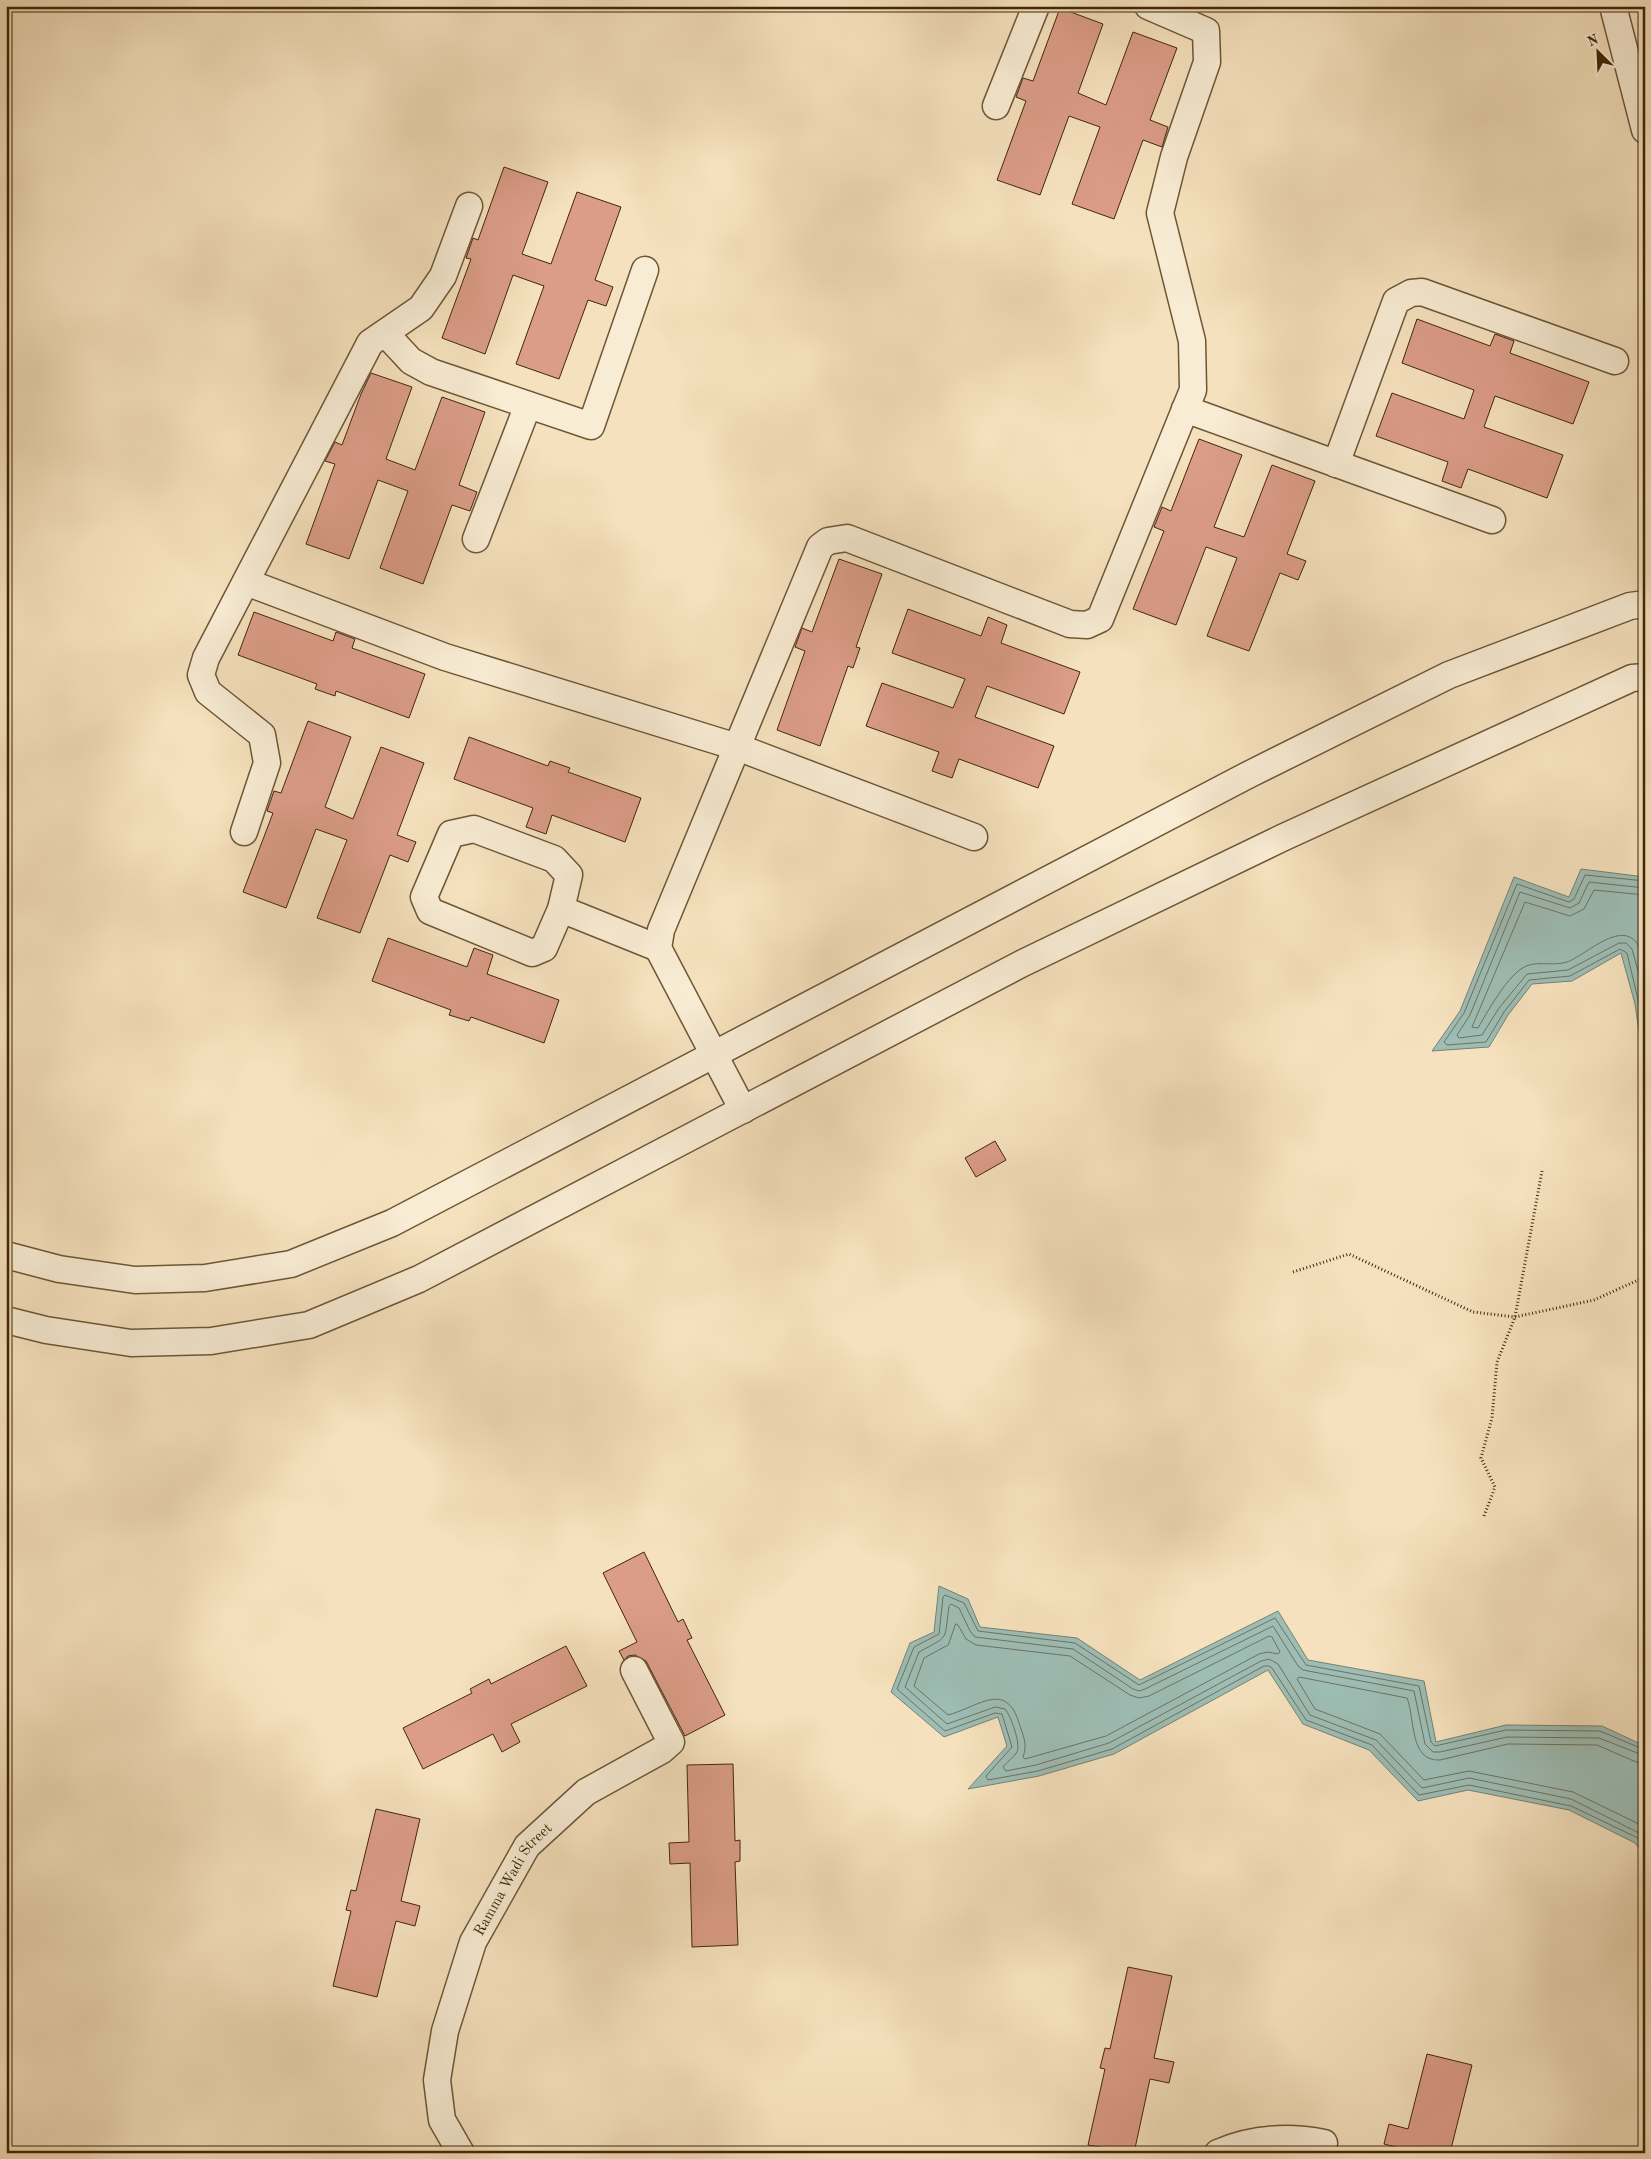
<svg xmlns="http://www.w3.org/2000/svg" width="1651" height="2159" viewBox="0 0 1651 2159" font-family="'Old Standard TT',serif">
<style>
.water{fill:#9dbdb5;stroke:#788170}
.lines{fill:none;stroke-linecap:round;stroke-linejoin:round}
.shore{stroke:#6f725e;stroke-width:1}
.building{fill:#db9c88;stroke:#412708}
.minor-casing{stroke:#6e5635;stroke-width:29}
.path{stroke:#412708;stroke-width:3;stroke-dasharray:1 2.5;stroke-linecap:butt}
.minor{stroke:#f8ecd4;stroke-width:26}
.labels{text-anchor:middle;stroke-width:4;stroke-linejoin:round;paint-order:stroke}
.street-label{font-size:15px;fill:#412708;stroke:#f8ecd4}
</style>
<rect width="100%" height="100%" fill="#f5e1bd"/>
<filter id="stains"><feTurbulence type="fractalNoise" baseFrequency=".004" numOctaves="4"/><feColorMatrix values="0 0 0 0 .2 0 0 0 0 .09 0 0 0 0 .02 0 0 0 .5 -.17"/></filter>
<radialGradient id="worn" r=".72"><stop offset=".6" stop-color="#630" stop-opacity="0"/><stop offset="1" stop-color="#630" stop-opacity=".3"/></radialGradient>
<g class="water">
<polygon points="1581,869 1645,877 1645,1031 1640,1038 1635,1004 1621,953 1572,981 1532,984 1508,1015 1489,1047 1432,1051 1460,1011 1514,877 1569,897"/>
<polygon points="939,1586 968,1599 980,1627 1077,1638 1140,1680 1278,1611 1308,1660 1424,1681 1436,1742 1506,1725 1602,1726 1645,1746 1645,1855 1635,1843 1569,1810 1468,1790 1418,1801 1369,1750 1303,1724 1268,1670 1114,1754 1039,1776 968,1789 1007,1746 998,1717 944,1737 891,1692 910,1643 934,1632"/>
</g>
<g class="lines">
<g class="shore">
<polyline points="1645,881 1585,875 1574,899 1569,902 1517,884 1464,1013 1444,1042 1447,1045 1486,1042 1504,1012 1529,980 1570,976 1620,949 1627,953 1645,1029"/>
<polyline points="1645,888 1589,882 1579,903 1570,908 1520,892 1470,1015 1457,1035 1459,1038 1482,1035 1499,1008 1527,974 1568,970 1619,943 1626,943 1632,949 1645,996"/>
<path d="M 1645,895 L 1594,890 L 1584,909 L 1570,916 L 1525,902 L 1472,1027 L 1478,1028 C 1488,1011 1505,980 1521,969 C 1534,959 1553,967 1567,962 C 1585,956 1622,918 1638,945 C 1642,951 1643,960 1645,967"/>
<path d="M 956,1624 L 958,1625 L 966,1639 L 976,1645 L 1070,1656 L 1130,1695 L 1139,1698 L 1149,1696 L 1269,1636 L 1272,1637 L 1280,1652 L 1278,1654 L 1268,1652 L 1259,1654 L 1106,1736 L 1025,1759 L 1023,1757 C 1028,1745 1023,1735 1019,1723 C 1006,1680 978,1707 948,1715 L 914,1686 L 924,1658 L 948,1645 Z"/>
<polyline points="1645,1750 1600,1731 1506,1730 1435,1746 1431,1742 1419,1686 1306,1665 1275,1618 1139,1685 1075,1643 978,1631 964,1603 945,1595 943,1597 939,1634 914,1647 897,1689 945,1731 995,1713 1002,1714 1012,1747 986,1776 988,1780 1038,1771 1112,1749 1264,1666 1269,1666 1272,1668 1306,1720 1372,1745 1419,1795 1469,1785 1571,1806 1638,1838 1645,1847"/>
<path d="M 1645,1756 L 1599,1738 L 1507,1737 L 1440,1752 L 1433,1752 L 1425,1744 L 1414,1691 L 1303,1670 L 1298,1666 L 1273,1626 L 1145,1689 L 1139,1691 L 1133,1689 L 1073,1649 L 975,1637 L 970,1631 L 959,1608 L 951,1604 L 949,1606 C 944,1642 950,1635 919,1652 L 905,1687 L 947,1724 L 995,1707 L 1005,1709 C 1011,1716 1021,1744 1017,1752 C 1014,1757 1007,1762 1003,1767 L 1006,1771 L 1036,1765 L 1109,1743 L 1261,1661 L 1269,1659 L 1278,1664 L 1310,1715 L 1376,1740 L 1422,1788 L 1469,1778 L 1571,1799 L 1645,1836"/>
<path d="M 1645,1764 L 1636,1762 L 1597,1745 L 1508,1744 L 1440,1760 C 1409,1762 1415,1717 1407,1698 L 1299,1677 L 1297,1679 L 1315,1709 L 1380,1734 L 1424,1780 L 1469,1771 L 1573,1792 L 1645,1827"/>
</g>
</g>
<g class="building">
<polygon points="1060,8 1103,24 1078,93 1106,105 1133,32 1177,48 1150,120 1168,127 1162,147 1143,140 1114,219 1072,204 1100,127 1069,116 1040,195 997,180 1026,101 1016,97 1023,78 1033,81"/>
<polygon points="504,167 548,182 522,254 551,264 577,192 621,207 595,280 613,287 606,306 588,300 559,379 516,364 544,286 513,275 485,354 442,338 471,259 466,258 473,238 478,240"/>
<polygon points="1417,319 1490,346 1495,334 1514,341 1510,353 1589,382 1573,424 1495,396 1484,427 1563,455 1547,498 1468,469 1461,488 1442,481 1448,462 1376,436 1392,393 1464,419 1474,390 1402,363"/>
<polygon points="371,373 412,387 386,459 415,470 442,397 485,412 459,485 477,492 470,511 452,505 423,584 380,568 408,491 378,480 349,559 306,544 335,464 325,461 335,442 342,445 361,394"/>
<polygon points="1199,439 1242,455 1214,527 1244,537 1272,465 1315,481 1287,554 1306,561 1298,580 1280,573 1249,651 1207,636 1237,558 1206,547 1176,625 1133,609 1164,531 1154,527 1162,507 1171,511"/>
<polygon points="839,559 882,574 856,647 860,648 853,668 848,666 820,746 777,730 805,651 795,647 802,628 812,632"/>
<polygon points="908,609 981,636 988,617 1007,625 1001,643 1080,672 1064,714 987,686 975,717 1054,746 1038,788 959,759 952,778 932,771 939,752 866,726 882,683 953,708 965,679 892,653"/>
<polygon points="254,612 333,641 336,632 355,639 352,648 425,674 409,718 336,691 335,696 315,689 317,684 238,655"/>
<polygon points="308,721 351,737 325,807 353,819 381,747 424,763 397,835 416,842 408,862 390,855 360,933 317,918 347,840 316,829 286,908 243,892 273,813 267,811 274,791 281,793"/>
<polygon points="469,737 548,766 550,761 570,768 568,772 641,798 625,842 552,815 546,834 526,827 533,808 454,779"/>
<polygon points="388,938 467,967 474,948 493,955 487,974 559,1000 544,1043 471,1017 469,1021 449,1015 451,1010 372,981"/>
<polygon points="995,1141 1006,1160 976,1177 965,1158"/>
<polygon points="644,1552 678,1622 683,1619 692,1638 687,1640 725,1715 685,1736 646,1661 635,1655 628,1656 624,1660 619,1651 637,1642 603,1573"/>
<polygon points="566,1646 587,1686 511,1724 520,1742 502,1752 493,1734 423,1769 403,1728 472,1693 470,1689 489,1679 491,1684"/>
<polygon points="733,1764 735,1841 740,1840 740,1861 735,1862 738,1945 692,1947 690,1863 670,1864 669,1843 689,1842 687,1765"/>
<polygon points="376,1809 420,1819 401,1901 420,1906 415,1926 396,1921 377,1997 333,1986 351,1911 346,1910 351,1890 356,1891"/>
<polygon points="1128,1967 1172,1976 1154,2058 1174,2062 1169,2083 1150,2079 1134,2153 1088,2145 1105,2069 1100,2068 1105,2048 1110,2049"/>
<polygon points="1427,2054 1472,2065 1450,2153 1402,2153 1403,2149 1384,2144 1389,2124 1408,2129"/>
</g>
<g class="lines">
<g class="minor-casing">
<g id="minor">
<polyline points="1613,6 1645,130"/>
<polyline points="996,106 1036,6"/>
<polyline points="385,333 411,361 431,372 591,426 645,270"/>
<polyline points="1185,409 1492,520"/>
<polyline points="1336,464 1396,301 1411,293 1422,292 1615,361"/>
<polyline points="476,539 528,405"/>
<polyline points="246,582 445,657 737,747 974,837"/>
<polygon points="474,829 554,859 569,875 561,909 544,948 532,953 430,911 424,897 451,834"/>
<polyline points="244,832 267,763 262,735 208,692 201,675 206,658 370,343 421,308 443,276 469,206"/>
<polyline points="561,909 658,948"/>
<polyline points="743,1110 658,948 661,930 820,547 828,541 847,538 1070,624 1087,625 1100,619 1193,390 1192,341 1160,213 1174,157 1207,62 1206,31 1148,6"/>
<polyline points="6,1255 59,1269 135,1280 205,1278 291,1264 392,1223 1248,775 1449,675 1630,606 1645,604"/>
<polyline points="6,1320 46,1330 131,1343 211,1341 309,1325 419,1279 1023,963 1282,838 1632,678 1645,677"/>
<path id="s1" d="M 461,2153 L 442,2120 L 437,2080 L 445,2031 L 473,1942 L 527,1846 L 586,1792 L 662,1750 L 671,1742 L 634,1670"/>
<path d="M 1218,2153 C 1252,2138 1288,2136 1324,2143"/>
</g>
</g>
<g class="path">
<polyline points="1293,1272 1349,1254 1473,1312 1515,1317 1594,1300 1645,1277"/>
<polyline points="1484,1516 1495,1487 1481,1458 1492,1418 1497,1362 1515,1317 1542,1171"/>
</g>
<use href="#minor" class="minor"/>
</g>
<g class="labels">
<g class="street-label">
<text dy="5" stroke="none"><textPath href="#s1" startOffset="296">Ramma Wadi Street</textPath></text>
</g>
</g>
<rect width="1651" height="2159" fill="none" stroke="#f5e1bd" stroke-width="25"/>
<rect x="8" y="8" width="1636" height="2144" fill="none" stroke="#412708" stroke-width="2.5"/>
<rect x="12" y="12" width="1626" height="2134" fill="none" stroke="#412708"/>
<g transform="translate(1598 52) rotate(336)" stroke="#f8ecd4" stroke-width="4" paint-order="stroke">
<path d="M0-4L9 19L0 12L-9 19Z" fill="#412708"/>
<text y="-8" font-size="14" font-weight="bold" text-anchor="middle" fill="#412708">N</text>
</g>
<rect width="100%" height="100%" filter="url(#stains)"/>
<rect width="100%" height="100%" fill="url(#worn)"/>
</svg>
